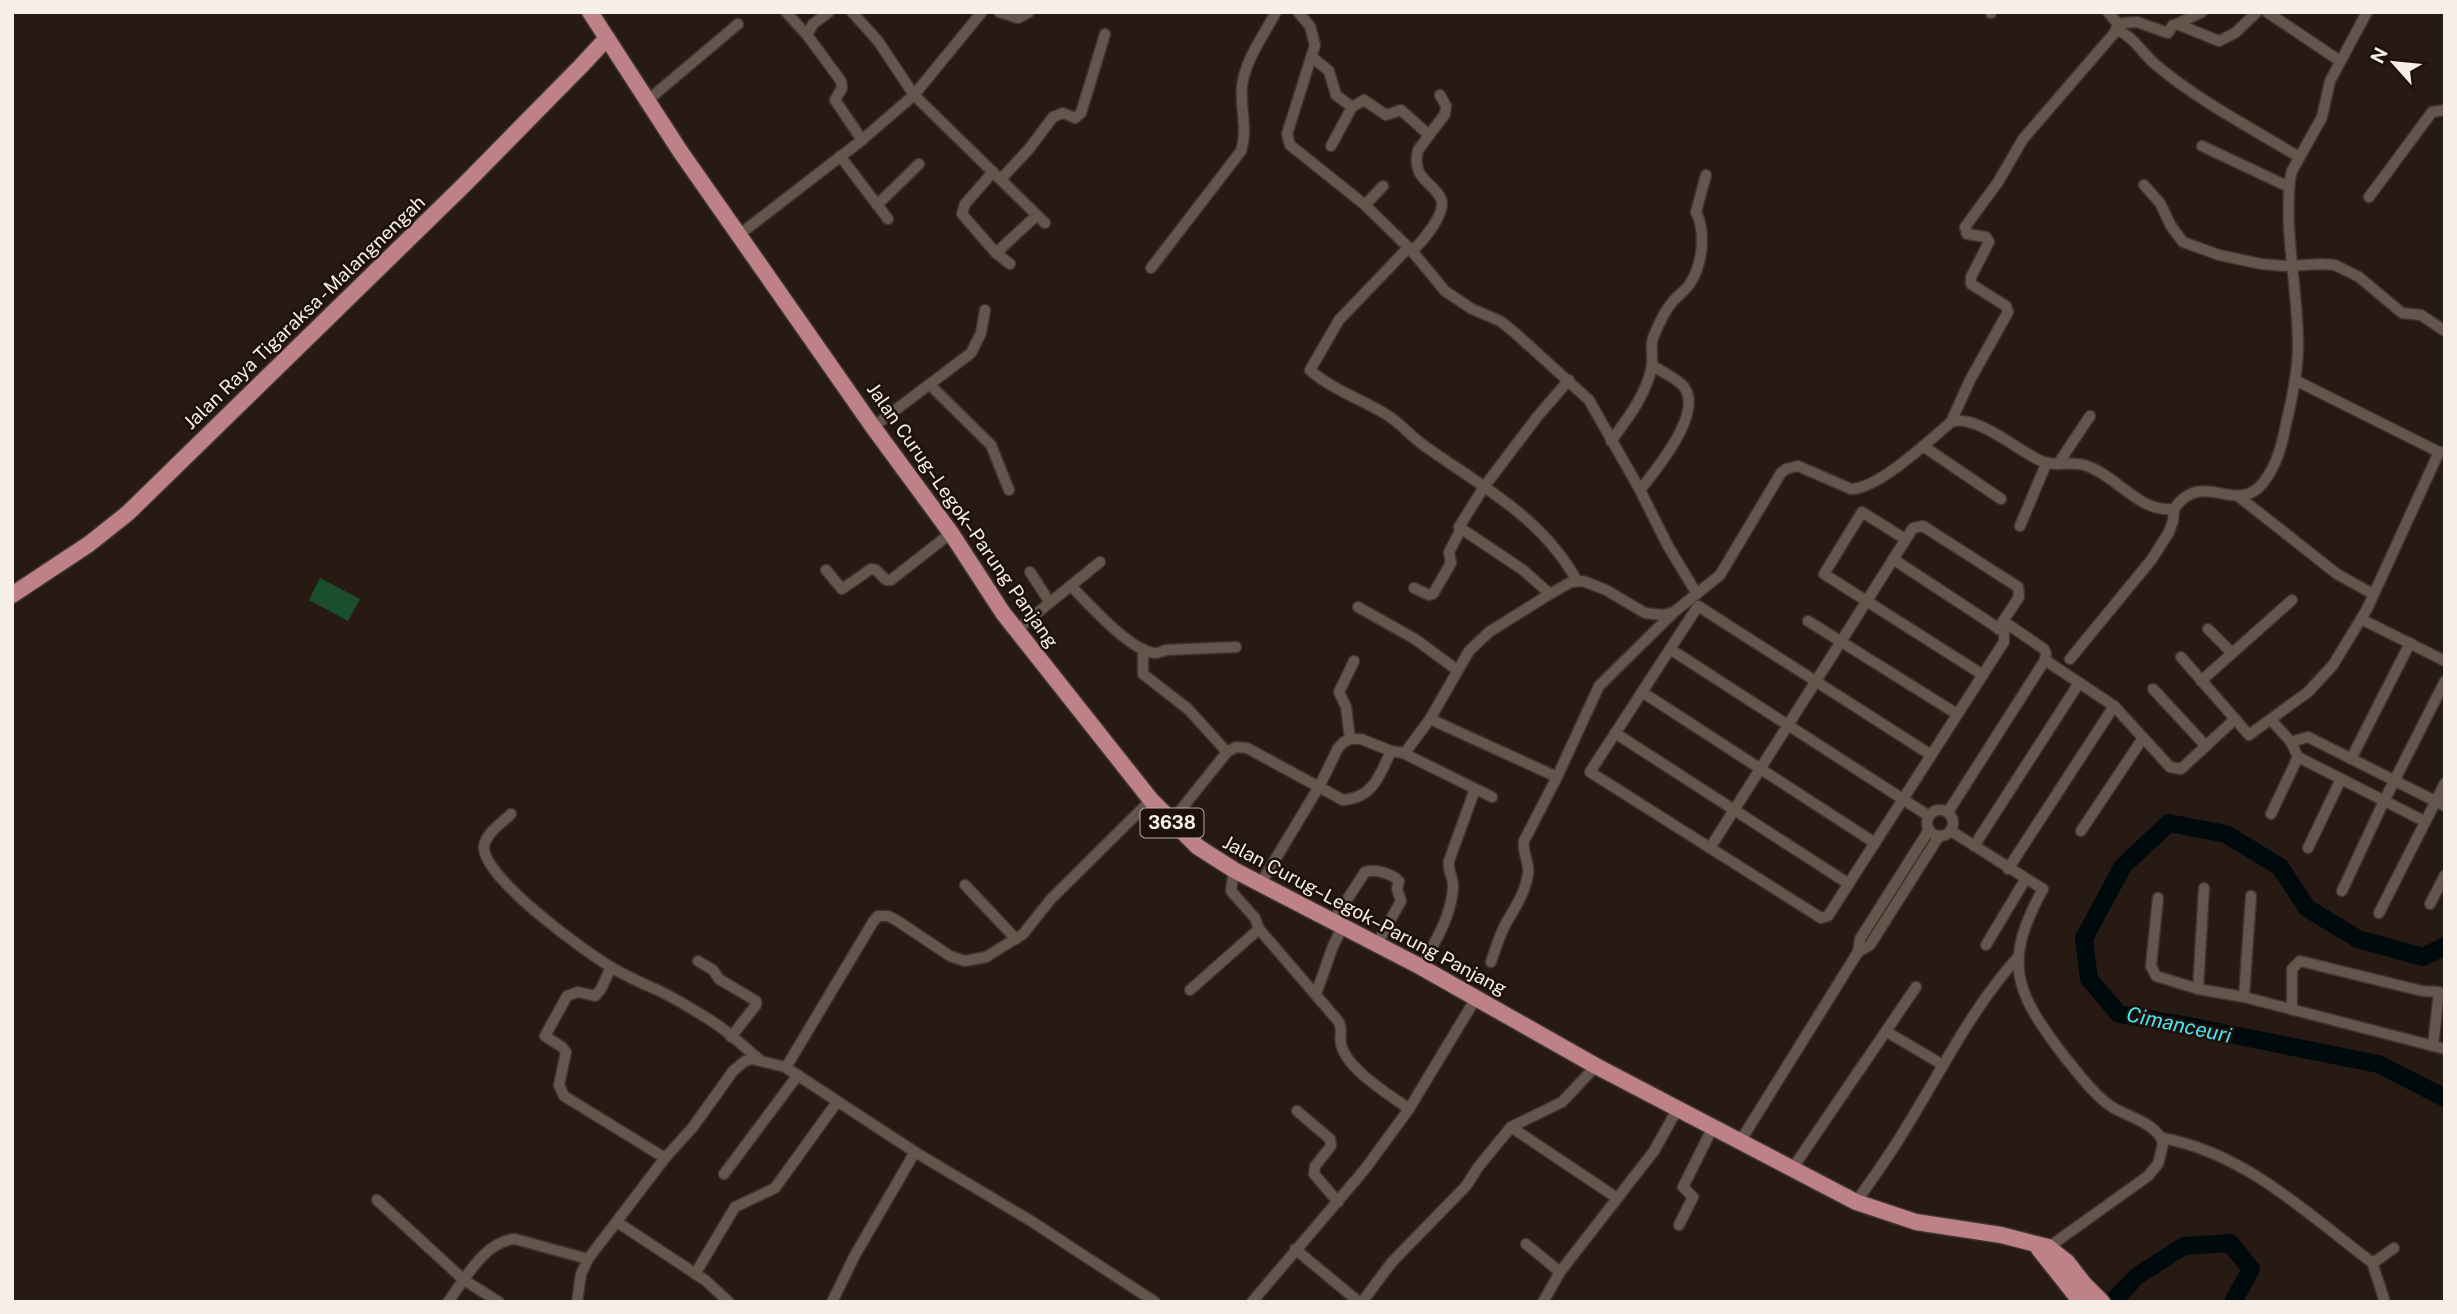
<svg xmlns="http://www.w3.org/2000/svg" width="2457" height="1314" viewBox="0 0 2457 1314" font-family="'Public Sans',sans-serif">
<style>
.green{fill:#1b4e2d}
.lines{fill:none;stroke-linecap:round;stroke-linejoin:round}
.river{stroke:#000a0d;stroke-width:18}
.street-casing{stroke:#3d3430;stroke-width:13}
.primary-casing{stroke:#3d3430;stroke-width:19}
.street{stroke:#65564d;stroke-width:10}
.primary{stroke:#bf8188;stroke-width:16}
.labels{text-anchor:middle;stroke-width:5;stroke-linejoin:round;paint-order:stroke}
.shield{fill:#1d110a;stroke:#b6aca5;stroke-width:2}
.shield-label{font-size:18px;font-weight:bold;fill:#f7eee8}
.street-label{font-size:19px;fill:#f7eee8;stroke:#1d110a}
.water-label{font-size:21px;font-style:italic;fill:#4ae4f6;stroke:#1d110a}
</style>
<rect width="100%" height="100%" fill="#271a13"/>
<polygon class="green" points="320,578 360,599 348,621 309,600"/>
<g class="lines">
<g class="river">
<polyline points="2445,946 2423,957 2358,939 2307,908 2280,867 2226,834 2169,823 2123,866 2084,938 2089,979 2119,1014 2184,1025 2378,1064 2445,1098"/>
<polyline points="2112,1302 2137,1276 2184,1246 2230,1243 2251,1269 2233,1302"/>
</g>
<g class="street-casing">
<g id="street">
<polyline points="786,12 807,35 813,24 829,12"/>
<polyline points="852,12 878,41 914,95 1045,223"/>
<polyline points="999,12 1018,18 1029,12"/>
<polyline points="1298,12 1310,26 1315,45 1287,134 1290,145 1365,205 1412,251 1445,291 1472,309 1500,321 1514,332 1589,400 1640,490 1668,546 1697,594"/>
<polyline points="2108,12 2119,25"/>
<polyline points="2267,12 2340,61"/>
<polyline points="1991,13 1991,12"/>
<polyline points="2177,24 2202,12"/>
<path d="M 2116,29 C 2134,37 2142,53 2156,65 C 2199,101 2251,128 2299,157"/>
<polyline points="807,35 841,81 842,88 835,100 862,140"/>
<polyline points="1313,58 1329,71 1336,95 1352,107 1364,100 1386,115 1401,110 1429,135"/>
<polyline points="648,100 738,24"/>
<polyline points="1331,146 1352,107"/>
<polyline points="2202,146 2289,187"/>
<polyline points="840,156 888,219"/>
<polyline points="993,172 965,204 962,214 996,253 1010,264"/>
<polyline points="1001,179 1029,149 1053,117 1063,113 1075,118 1081,113 1105,34"/>
<polyline points="2144,185 2160,203 2171,226 2183,242 2219,255 2261,264 2285,266 2322,264 2335,265 2359,277 2402,313 2421,315 2445,331"/>
<polyline points="2369,197 2432,112 2445,110"/>
<polyline points="877,205 919,164"/>
<polyline points="1365,205 1383,186"/>
<polyline points="740,234 862,140 914,95 982,12"/>
<path d="M 1408,248 L 1339,320 L 1310,370 C 1328,387 1362,400 1384,413 C 1400,422 1411,437 1426,447 C 1481,486 1543,518 1577,581"/>
<path d="M 1412,251 C 1422,242 1447,213 1441,199 C 1433,181 1411,180 1418,150 L 1445,114 L 1446,106 L 1440,95"/>
<polyline points="996,253 1036,216"/>
<path d="M 1151,268 L 1241,151 C 1248,129 1240,109 1242,86 C 1245,60 1264,35 1276,12"/>
<polyline points="2295,380 2439,452"/>
<polyline points="930,385 991,445 1009,490"/>
<polyline points="1951,422 1970,380 2008,312 2006,306 1971,284 1971,277 1989,242 1986,237 1967,234 1965,227 1998,182 2023,139 2123,23 2137,22 2168,33 2173,25 2177,24 2219,41 2235,33 2257,12"/>
<polyline points="873,427 971,353 981,333 985,310"/>
<path d="M 1611,441 C 1628,418 1647,394 1652,365 C 1653,356 1650,347 1653,338 C 1658,325 1665,310 1674,300 C 1679,295 1685,290 1689,285 C 1703,265 1706,232 1696,212 L 1706,175"/>
<polyline points="1923,446 2001,499"/>
<polyline points="2058,464 2090,416"/>
<path d="M 1640,490 C 1655,471 1704,413 1684,387 C 1677,378 1661,372 1652,365"/>
<polyline points="2238,496 2337,574 2373,594"/>
<polyline points="2020,526 2046,464"/>
<polyline points="1905,539 1862,512 1824,574 1983,675"/>
<polyline points="1893,559 2004,632 2004,642 2000,648 1828,916 1821,918 1590,772 1698,606 1931,755"/>
<polyline points="826,570 842,589 871,569 876,570 886,580 891,580 951,533"/>
<polyline points="1030,572 1049,601"/>
<path d="M 1071,586 C 1088,603 1131,652 1155,653 C 1159,653 1163,651 1166,650 L 1236,647"/>
<polyline points="1414,588 1429,595 1433,594 1451,563 1449,552 1461,529"/>
<polyline points="1550,594 1523,570 1459,527 1484,487 1537,417 1569,380"/>
<polyline points="1358,607 1415,639 1457,670"/>
<polyline points="2361,619 2445,661"/>
<polyline points="1808,621 1957,714"/>
<polyline points="2003,621 2044,649 2046,654 2045,660 2114,706 2170,767 2181,769 2235,719"/>
<polyline points="2208,629 2232,653"/>
<polyline points="1016,630 1100,562"/>
<polyline points="1143,649 1143,674 1188,709 1227,752"/>
<polyline points="1670,649 1929,816"/>
<polyline points="2181,657 2249,735 2308,692 2333,665 2367,609 2439,452 2445,452"/>
<polyline points="2070,659 2152,559 2169,532 2173,521 2174,509"/>
<polyline points="2201,681 2292,600"/>
<polyline points="2153,689 2206,746"/>
<polyline points="1642,692 1875,843"/>
<polyline points="1430,719 1557,777"/>
<polyline points="2271,720 2291,742 2298,757 2424,821"/>
<polyline points="1615,733 1849,884"/>
<polyline points="1350,739 1346,707 1339,692 1354,661"/>
<polyline points="2291,742 2308,737 2445,806"/>
<polyline points="1403,753 1492,797"/>
<polyline points="2351,759 2410,643"/>
<circle cx="1940" cy="823" r="13"/>
<polyline points="1948,812 2045,660"/>
<path d="M 511,814 C 503,822 486,833 484,846 C 481,877 588,954 614,969 C 627,976 639,982 653,988 C 674,997 694,1010 713,1022 C 729,1032 744,1047 759,1059"/>
<polyline points="2271,814 2298,757"/>
<path d="M 1171,822 L 1227,752 L 1236,747 L 1247,748 L 1343,800 C 1373,798 1380,775 1391,751"/>
<path d="M 1951,831 L 2043,889 C 2002,963 2015,992 2064,1056 C 2079,1074 2093,1094 2112,1107 C 2128,1117 2159,1124 2163,1144 L 2158,1164 L 2148,1176 L 2046,1249"/>
<polyline points="2081,831 2143,738"/>
<polyline points="1974,846 2079,683"/>
<polyline points="1710,848 1913,528 1923,526 2018,587 2019,597 1998,629"/>
<polyline points="2308,848 2341,779"/>
<polyline points="2008,869 2114,706"/>
<path d="M 1234,870 L 1231,891 L 1255,918 L 1259,929 L 1339,1022 C 1343,1031 1339,1036 1341,1044 C 1346,1069 1390,1095 1409,1109"/>
<path d="M 1261,883 L 1320,785 L 1338,748 L 1344,742 L 1350,739 L 1361,739 L 1391,751 L 1403,753 L 1407,750 L 1430,719 L 1469,651 L 1489,632 L 1550,594 L 1571,582 L 1583,581 L 1606,590 L 1645,613 L 1663,615 L 1674,612 L 1720,575 L 1781,473 L 1786,469 L 1798,466 L 1851,489 C 1878,489 1929,441 1951,422 C 1976,414 2016,449 2039,460 C 2054,468 2071,460 2087,466 C 2117,476 2139,513 2174,509 C 2203,467 2235,517 2263,483 C 2277,465 2282,445 2286,424 C 2292,398 2298,371 2298,345 C 2298,289 2284,234 2290,179 L 2292,171 L 2322,117 L 2330,81 L 2367,12"/>
<polyline points="965,885 1016,939"/>
<polyline points="2342,891 2384,801 2445,681"/>
<polyline points="2158,898 2151,966 2156,976 2198,989 2244,997 2445,1049"/>
<polyline points="2430,904 2445,875"/>
<polyline points="2379,913 2445,783"/>
<path d="M 1333,921 L 1365,872 C 1375,868 1392,874 1399,881 L 1397,889 L 1401,901 L 1377,944"/>
<polyline points="1986,945 2025,880"/>
<polyline points="1858,952 1870,945 1939,836"/>
<polyline points="698,961 713,970 719,979 756,1001 756,1005 731,1037"/>
<path d="M 1491,962 C 1495,950 1499,937 1505,925 C 1514,909 1525,894 1528,874 C 1530,863 1522,853 1524,841 L 1557,777 L 1599,686 L 1673,613"/>
<polyline points="611,967 601,989 595,996 578,992 567,996 545,1036 562,1047 566,1052 559,1085 564,1096 665,1158"/>
<path d="M 1421,967 C 1435,942 1451,917 1453,888 C 1454,878 1447,871 1449,861 L 1475,789"/>
<polyline points="2198,989 2204,888"/>
<polyline points="1190,990 1259,929"/>
<polyline points="1316,994 1333,946 1343,926"/>
<polyline points="2244,997 2251,896"/>
<polyline points="2292,1010 2292,969 2300,961 2422,991 2439,992 2433,1046"/>
<polyline points="1887,1032 1943,1065"/>
<polyline points="785,1067 915,1152 1031,1221 1155,1302"/>
<polyline points="1297,1111 1330,1139 1331,1146 1315,1166 1314,1174 1338,1202"/>
<polyline points="1511,1127 1617,1198"/>
<path d="M 2162,1138 C 2243,1152 2307,1213 2370,1261 L 2376,1261 L 2394,1248"/>
<polyline points="1741,1140 1858,952 1860,939 1929,830"/>
<polyline points="1792,1169 1916,987"/>
<polyline points="724,1174 798,1075"/>
<polyline points="377,1200 464,1280 499,1302"/>
<path d="M 1856,1202 C 1871,1181 1886,1160 1899,1139 C 1938,1078 1969,1011 2018,957"/>
<polyline points="617,1222 705,1280 729,1302"/>
<polyline points="1679,1225 1693,1197 1683,1187 1713,1127"/>
<polyline points="1526,1244 1560,1272"/>
<polyline points="1295,1249 1359,1302"/>
<polyline points="2372,1262 2384,1299 2383,1302"/>
<polyline points="695,1274 735,1207 775,1188 837,1102"/>
<path d="M 448,1302 C 465,1279 485,1241 515,1239 L 588,1259"/>
<polyline points="577,1302 581,1274 588,1259 665,1158 693,1127 733,1071 745,1061 752,1059 785,1067 788,1064 873,922 878,916 888,916 896,920 950,956 965,961 986,957 1023,934 1051,899 1151,800"/>
<polyline points="832,1302 855,1255 915,1152"/>
<polyline points="1252,1302 1365,1169 1409,1109 1476,998"/>
<polyline points="1362,1302 1392,1262 1466,1186 1479,1166 1511,1127 1562,1102 1596,1066"/>
<polyline points="1543,1302 1560,1272 1654,1151 1678,1108"/>
</g>
</g>
<g class="primary-casing">
<g id="primary">
<polyline points="590,12 680,151 873,427 951,533 1003,613 1151,800 1198,847 1234,870 1421,967 1596,1066 1856,1202 1916,1222 2001,1235 2048,1247 2067,1262 2084,1284 2102,1302"/>
<polyline points="12,595 89,544 128,513 464,185 582,65 607,38"/>
<polyline points="2039,1249 2081,1302"/>
</g>
</g>
<use href="#street" class="street"/>
<use href="#primary" class="primary"/>
</g>
<g class="labels">
<rect class="shield" x="1140.5" y="808.5" width="63" height="29" rx="5"/>
<g class="shield-label">
<text x="1172" y="829">3638</text>
</g>
<g class="street-label">
<text transform="translate(304 312) rotate(-44)" y="7">Jalan Raya Tigaraksa - Malangnengah</text>
<text transform="translate(963 515) rotate(55)" y="7">Jalan Curug–Legok–Parung Panjang</text>
<text transform="translate(1365 915) rotate(28)" y="7">Jalan Curug–Legok–Parung Panjang</text>
</g>
<g class="water-label">
<text transform="translate(2179 1025) rotate(12)" y="7">Cimanceuri</text>
</g>
</g>
<rect width="2457" height="1314" fill="none" stroke="#f7eee8" stroke-width="28"/>
<g transform="translate(2394 63) rotate(297)" stroke="#1d110a" stroke-width="5" paint-order="stroke">
<path d="M0-5L12 26L0 18L-12 26Z" fill="#f7eee8"/>
<text y="-10" font-size="19" font-weight="bold" text-anchor="middle" fill="#f7eee8">N</text>
</g>
</svg>
